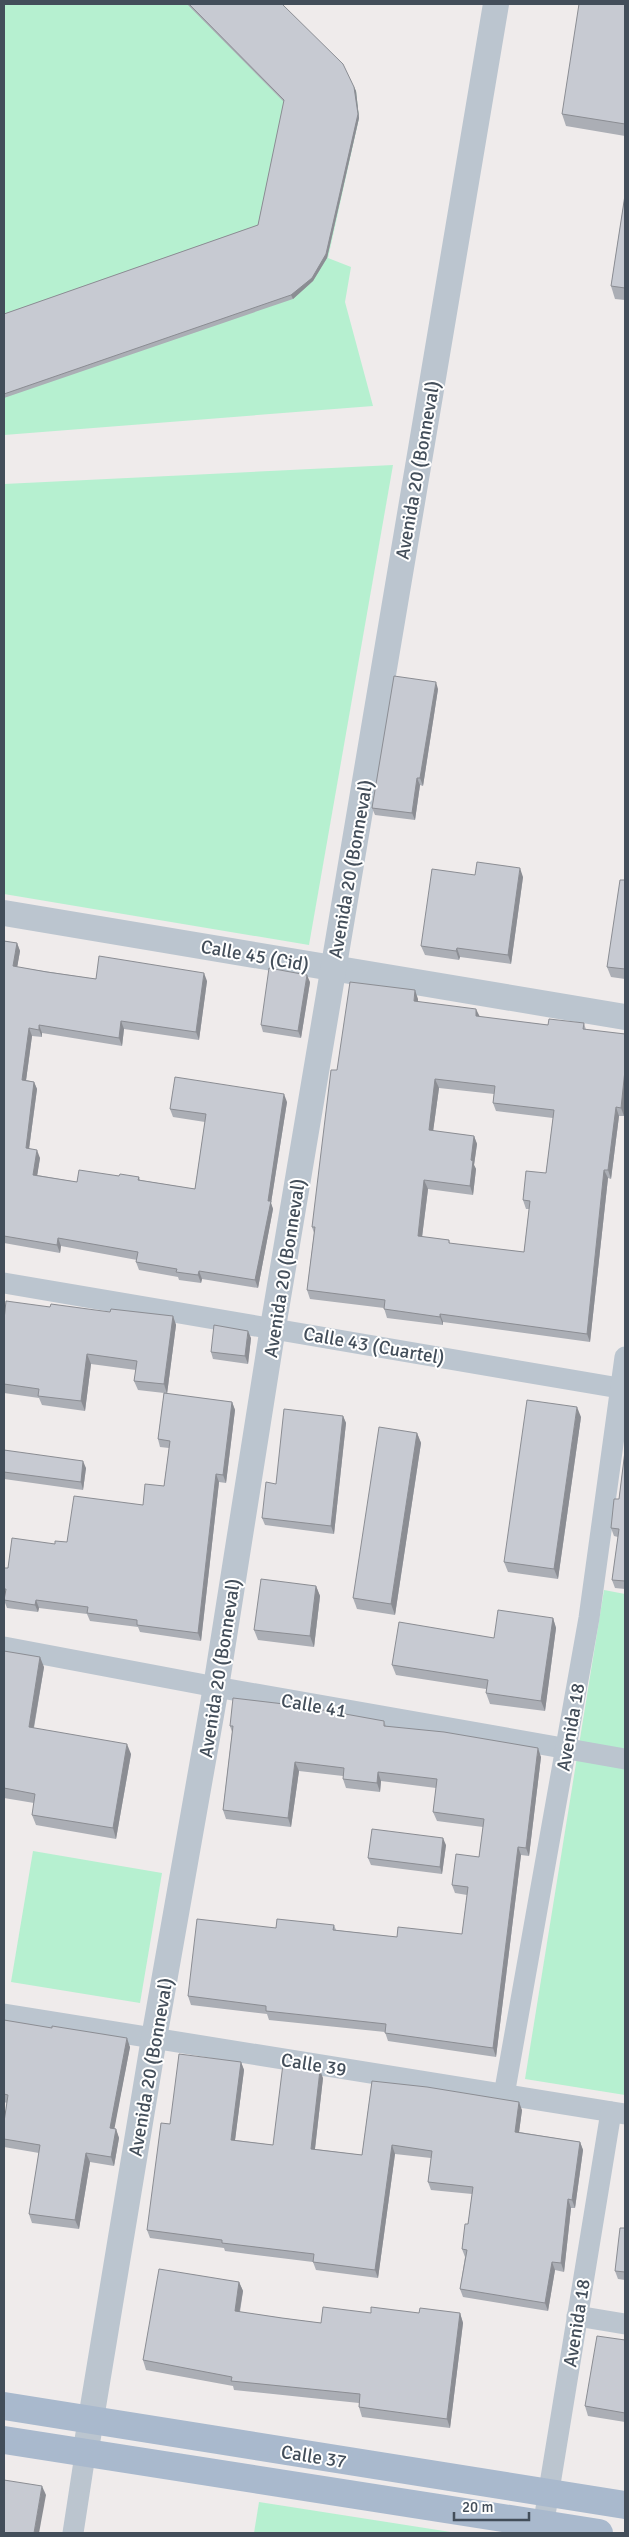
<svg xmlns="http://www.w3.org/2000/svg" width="629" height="2537" viewBox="0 0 629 2537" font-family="Signika,sans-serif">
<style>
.green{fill:#b6f0d0}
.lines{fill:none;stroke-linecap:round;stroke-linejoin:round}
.minor{stroke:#bbc5cf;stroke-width:21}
.tertiary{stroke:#bbc5cf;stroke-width:26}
.primary{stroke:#a9b9cd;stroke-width:28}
.wall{fill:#abaeb5;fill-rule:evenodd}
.shaded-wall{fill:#8b8d93}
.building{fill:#c7cad2;stroke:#8b8d93;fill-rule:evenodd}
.labels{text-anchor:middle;stroke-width:4;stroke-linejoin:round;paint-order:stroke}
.street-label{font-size:19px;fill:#434e5a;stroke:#fff}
</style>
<rect width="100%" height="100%" fill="#efebeb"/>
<g class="green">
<polygon points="4,4 280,4 344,68 356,91 359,118 328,258 351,267 345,302 373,406 4,435"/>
<polygon points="393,465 309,945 4,894 4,484"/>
<polygon points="604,1590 625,1594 625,2095 525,2079"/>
<polygon points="33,1851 162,1873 140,2003 11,1982"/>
<polygon points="259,2502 457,2533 254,2533"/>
</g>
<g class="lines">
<g class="minor">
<polyline points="4,1283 625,1389"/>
<polyline points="4,1647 216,1687 625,1759"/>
<polyline points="4,2014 625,2114"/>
<polyline points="504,2095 589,1618 625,1357"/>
<polyline points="577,2316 625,2324"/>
<polyline points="73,2533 85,2455"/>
<polyline points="542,2533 611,2112"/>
</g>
<g class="tertiary">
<polyline points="4,913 625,1017"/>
<polyline points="85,2455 154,2038 216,1687 273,1327 496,4"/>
</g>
<g class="primary">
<polyline points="4,2406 625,2505"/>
<polyline points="4,2440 599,2533"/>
</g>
</g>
<g class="wall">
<polygon points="187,4 282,4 354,87 356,91 359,118 327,258 313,281 293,299 4,398 4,314 258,225 284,102"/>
<polygon points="625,4 625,136 566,126 562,114"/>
<polygon points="625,195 625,300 615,299 611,286"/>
<polygon points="438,689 423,786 420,785 415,820 375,815 372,808"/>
<polygon points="475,875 523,877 511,964 460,957 459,960 425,955 421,946"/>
<polygon points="625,880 625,979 611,977 607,967"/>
<polygon points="4,941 17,943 20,951 17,967 96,979 207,981 199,1040 124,1029 122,1046 42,1033 42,1037 32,1036 26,1080 34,1082 37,1089 29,1149 40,1158 37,1175 77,1182 119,1176 139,1177 140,1180 195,1189 205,1122 173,1117 170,1109 287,1102 271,1203 273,1209 258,1288 202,1279 201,1283 179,1280 178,1277 139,1270 136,1262 137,1260 61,1246 60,1253 4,1243"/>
<polygon points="310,982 301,1038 263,1032 261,1025"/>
<path d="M 418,999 L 418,1002 L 479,1017 L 548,1025 L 584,1023 L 586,1030 L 625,1034 L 625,1104 L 624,1116 L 619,1116 L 611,1179 L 608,1178 L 590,1342 L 443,1322 L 443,1325 L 387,1318 L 384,1308 L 310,1299 L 307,1290 L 314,1233 L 312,1227 L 337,1070 ZM 439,1088 L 494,1094 L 493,1103 L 496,1111 L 553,1118 L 546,1173 L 523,1200 L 526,1209 L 529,1209 L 524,1252 L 450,1244 L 449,1240 L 422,1237 L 428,1189 L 473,1195 L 476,1169 L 474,1165 L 477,1144 L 474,1136 L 433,1131 Z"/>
<polygon points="50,1307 110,1312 173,1316 176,1325 167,1394 232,1402 235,1410 226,1483 219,1482 201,1641 140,1632 138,1627 90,1621 87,1614 39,1608 38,1612 7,1608 4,1600 4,1568 8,1568 55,1544 67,1542 143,1505 164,1486 169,1448 160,1447 158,1439 164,1393 138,1390 134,1381 136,1370 91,1364 85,1411 42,1405 39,1398 4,1393 4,1320"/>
<polygon points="251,1338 248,1364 213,1359 211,1352"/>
<polygon points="343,1416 346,1423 334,1534 265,1525 262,1518 276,1484"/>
<polygon points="581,1417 558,1579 508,1572 504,1562"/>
<polygon points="417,1433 421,1443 395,1615 357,1609 353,1598"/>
<polygon points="4,1450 86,1468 83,1490 4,1479"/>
<polygon points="625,1451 625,1589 615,1588 612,1580 618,1537 614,1536 611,1528 619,1499"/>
<polygon points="316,1586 320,1596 314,1647 258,1640 254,1630"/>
<polygon points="553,1618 556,1628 545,1711 490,1704 486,1693 486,1689 396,1675 392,1665 494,1638"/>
<polygon points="4,1651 44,1667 34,1728 131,1754 116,1839 36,1825 32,1815 34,1803 4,1798"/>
<polygon points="384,1721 386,1726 541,1757 529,1856 521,1855 496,2057 388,2041 385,2032 269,2020 267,2014 191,2005 188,1996 276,1928 334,1925 336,1930 397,1937 462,1934 467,1895 455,1893 452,1885 479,1857 483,1827 437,1821 433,1812 436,1788 381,1781 380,1792 346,1788 343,1779 343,1776 299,1771 291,1827 226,1819 223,1810 232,1732 230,1726"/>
<polygon points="446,1845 442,1874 371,1865 368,1858"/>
<polygon points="4,2020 130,2047 114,2128 116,2129 119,2138 114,2166 90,2162 79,2229 32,2223 29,2214 39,2153 4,2147 4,2122 7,2103 4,2102"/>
<polygon points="241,2062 244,2070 235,2140 273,2145 323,2078 315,2149 362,2155 372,2081 522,2110 519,2132 580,2142 583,2150 575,2208 571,2208 564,2272 555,2270 548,2311 463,2297 460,2289 465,2257 462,2249 468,2224 472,2194 431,2190 428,2182 431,2158 395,2154 378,2278 316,2270 313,2262 225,2251 224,2248 150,2238 147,2230 170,2124"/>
<polygon points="625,2227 625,2280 618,2279 615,2271"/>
<polygon points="239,2282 243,2291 240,2312 282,2318 321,2323 371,2313 460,2313 463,2323 450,2428 362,2417 359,2407 359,2403 234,2390 233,2386 146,2370 143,2360"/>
<polygon points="625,2340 625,2422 588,2416 585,2406"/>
</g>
<g class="shaded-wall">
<polygon points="354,87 356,91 359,118 327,258 313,281 293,299 291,295"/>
<polygon points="436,682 438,689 423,786 420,778"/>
<polygon points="417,778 420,785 415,820 412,813"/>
<polygon points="520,868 523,877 511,964 508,955"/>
<polygon points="17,943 20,951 16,974 13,966"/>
<polygon points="457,948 460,957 459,960 456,951"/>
<polygon points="204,973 207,981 199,1040 196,1032"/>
<polygon points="307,975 310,982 301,1038 298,1031"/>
<polygon points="415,990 418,999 417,1010 414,1001"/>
<polygon points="476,1009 480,1017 476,1016"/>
<polygon points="121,1021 124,1029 122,1046 119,1038"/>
<polygon points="39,1025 42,1033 42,1037 39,1030"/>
<polygon points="29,1028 32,1036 25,1088 22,1080"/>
<polygon points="625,1070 625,1104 624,1116 621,1108"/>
<polygon points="435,1079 439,1088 432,1139 429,1130"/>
<polygon points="34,1082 37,1089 28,1156 26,1148"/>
<polygon points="284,1094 287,1102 271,1203 273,1209 258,1288 255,1280"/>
<polygon points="616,1107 619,1116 611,1179 608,1170"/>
<polygon points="474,1136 477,1144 474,1165 476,1169 473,1195 470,1186 471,1160"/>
<polygon points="37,1150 40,1158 36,1183 33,1175"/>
<polygon points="604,1170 608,1178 590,1342 587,1334"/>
<polygon points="424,1180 428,1189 421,1245 418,1236"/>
<polygon points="58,1238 61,1246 60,1253 57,1245"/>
<polygon points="199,1271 202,1279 201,1283 198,1275"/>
<polygon points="440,1314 443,1322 443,1325 440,1317"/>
<polygon points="173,1316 176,1325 167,1394 164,1384"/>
<polygon points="248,1331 251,1338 248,1364 245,1356"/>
<polygon points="87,1354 91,1364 85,1411 81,1401"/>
<polygon points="232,1402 235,1410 226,1483 223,1475"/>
<polygon points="577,1407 581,1417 558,1579 554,1569"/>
<polygon points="343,1416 346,1423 334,1534 331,1526"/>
<polygon points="417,1433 421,1443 395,1615 391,1604"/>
<polygon points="83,1461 86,1468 83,1490 81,1482"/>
<polygon points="216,1474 219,1482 201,1641 198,1633"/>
<polygon points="316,1586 320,1596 314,1647 310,1636"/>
<polygon points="36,1600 39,1608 38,1612 35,1605"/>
<polygon points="553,1618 556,1628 545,1711 541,1701"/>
<polygon points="40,1657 44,1667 32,1737 29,1727"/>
<polygon points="127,1744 131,1754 116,1839 113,1828"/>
<polygon points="538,1748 541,1757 529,1856 526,1848"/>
<polygon points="295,1762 299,1771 291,1827 288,1818"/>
<polygon points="378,1772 381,1781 380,1792 377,1783"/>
<polygon points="443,1838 446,1845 442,1874 440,1867"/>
<polygon points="518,1847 521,1855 496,2057 493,2048"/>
<polygon points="127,2038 130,2047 113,2136 110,2128"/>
<polygon points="241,2062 244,2070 234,2148 231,2140"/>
<polygon points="320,2070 323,2078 314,2157 311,2149"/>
<polygon points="519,2102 522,2110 518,2140 515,2132"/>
<polygon points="116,2129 119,2138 114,2166 111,2157"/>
<polygon points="580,2142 583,2150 575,2208 572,2200"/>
<polygon points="392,2145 395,2154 378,2278 375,2270"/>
<polygon points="86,2153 90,2162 79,2229 75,2220"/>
<polygon points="568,2199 571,2208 564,2272 561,2263"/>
<polygon points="552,2262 555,2270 548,2311 545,2303"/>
<polygon points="239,2282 243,2291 238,2320 235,2311"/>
<polygon points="460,2313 463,2323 450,2428 447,2419"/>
<polygon points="42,2486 46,2495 39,2533 34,2533"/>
</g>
<g class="building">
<polygon points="189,4 282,4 343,64 354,87 358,114 326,254 312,278 291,295 4,394 4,314 258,225 284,100"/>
<polygon points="579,4 625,4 625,124 562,114"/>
<polygon points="625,195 625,288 611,286"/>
<polygon points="394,676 436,682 420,778 417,778 412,813 372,808"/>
<polygon points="477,862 520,868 508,955 457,948 456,951 421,946 432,869 475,875"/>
<polygon points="620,880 625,880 625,969 607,967"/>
<polygon points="4,941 17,943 13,966 47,972 96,979 99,956 204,973 196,1032 121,1021 119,1038 39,1025 39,1030 29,1028 22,1080 34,1082 26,1148 37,1150 33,1175 77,1182 79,1170 119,1176 120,1174 139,1177 138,1180 195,1189 206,1114 170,1109 175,1077 284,1094 268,1201 271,1201 255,1280 199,1271 198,1275 176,1272 177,1269 136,1262 138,1252 58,1238 57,1245 4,1236"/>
<polygon points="269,968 307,975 298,1031 261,1025"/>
<path d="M 350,982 L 415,990 L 414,1001 L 476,1009 L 476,1016 L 548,1025 L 549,1019 L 584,1023 L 583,1029 L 625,1034 L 625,1070 L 621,1108 L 616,1107 L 608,1170 L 604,1170 L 587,1334 L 440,1314 L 440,1317 L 384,1309 L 385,1300 L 307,1290 L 315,1227 L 312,1227 L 331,1070 L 337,1070 ZM 435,1079 L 495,1086 L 493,1103 L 554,1110 L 546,1173 L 526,1171 L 523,1200 L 530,1201 L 524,1252 L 449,1243 L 449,1240 L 418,1236 L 424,1180 L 470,1186 L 473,1161 L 471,1160 L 474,1136 L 429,1130 Z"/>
<polygon points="6,1301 50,1307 51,1304 110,1312 111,1309 173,1316 164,1384 134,1381 137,1361 87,1354 81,1401 38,1396 39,1389 4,1384 4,1320"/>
<polygon points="214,1325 248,1331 245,1356 211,1352"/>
<polygon points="164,1393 232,1402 223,1475 216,1474 198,1633 137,1625 137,1620 87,1613 88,1607 36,1600 35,1605 4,1600 6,1589 4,1589 4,1568 8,1568 12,1538 55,1544 55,1541 67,1542 74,1496 143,1505 145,1484 164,1486 170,1441 158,1439"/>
<polygon points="527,1400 577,1407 554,1569 504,1562"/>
<polygon points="284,1409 343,1416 331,1526 262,1518 266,1482 276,1484"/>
<polygon points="379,1427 417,1433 391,1604 353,1598"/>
<polygon points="4,1450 83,1461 81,1482 4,1472"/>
<polygon points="625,1451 625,1581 612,1580 619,1529 611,1528 614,1499 619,1499"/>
<polygon points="261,1579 316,1586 310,1636 254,1630"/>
<polygon points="498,1610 553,1618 541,1701 486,1693 488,1680 392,1665 399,1622 494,1638"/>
<polygon points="4,1651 40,1657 29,1727 127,1744 113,1828 32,1815 35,1794 4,1788"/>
<polygon points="233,1698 301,1706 384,1721 384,1726 444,1732 538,1748 526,1848 518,1847 493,2048 385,2033 386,2024 266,2011 266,2006 188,1996 197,1919 276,1928 277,1919 334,1925 333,1930 397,1937 398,1927 462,1934 468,1887 452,1885 456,1854 479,1857 484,1819 433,1812 437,1779 378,1772 377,1783 343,1779 344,1768 295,1762 288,1818 223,1810 233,1726 230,1726"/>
<polygon points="372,1829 443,1838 440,1867 368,1858"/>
<polygon points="4,2020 52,2028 52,2026 127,2038 110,2128 116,2129 111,2157 86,2153 75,2220 29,2214 40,2145 4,2139 4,2122 8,2095 4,2094"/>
<polygon points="179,2054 241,2062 231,2140 273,2145 283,2064 320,2070 311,2149 362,2155 372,2081 427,2087 519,2102 515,2132 580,2142 572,2200 568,2199 561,2263 552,2262 545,2303 460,2289 467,2250 462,2249 465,2224 468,2224 473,2187 428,2182 432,2151 392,2145 375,2270 313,2262 314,2254 222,2243 222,2240 147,2230 161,2123 170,2124"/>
<polygon points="625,2227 625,2272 615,2271 620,2228 625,2228"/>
<polygon points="159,2269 239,2282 235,2311 282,2318 321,2323 323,2307 371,2313 371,2307 419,2313 420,2308 460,2313 447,2419 359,2407 360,2394 231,2381 232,2377 143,2360"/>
<polygon points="597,2336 625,2340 625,2413 585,2406"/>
<polygon points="4,2480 42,2486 34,2533 4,2533"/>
</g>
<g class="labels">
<g class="street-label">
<text transform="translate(417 470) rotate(-80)" y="7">Avenida 20 (Bonneval)</text>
<text transform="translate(350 869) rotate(-80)" y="7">Avenida 20 (Bonneval)</text>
<text transform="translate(255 955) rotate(10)" y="7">Calle 45 (Cid)</text>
<text transform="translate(284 1268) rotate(-81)" y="7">Avenida 20 (Bonneval)</text>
<text transform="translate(374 1345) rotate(10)" y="7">Calle 43 (Cuartel)</text>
<text transform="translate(219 1668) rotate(-81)" y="7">Avenida 20 (Bonneval)</text>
<text transform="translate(314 1705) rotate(10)" y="7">Calle 41</text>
<text transform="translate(570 1727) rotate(-80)" y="7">Avenida 18</text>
<text transform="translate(314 2064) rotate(9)" y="7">Calle 39</text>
<text transform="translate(150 2067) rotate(-80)" y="7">Avenida 20 (Bonneval)</text>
<text transform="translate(576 2323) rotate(-81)" y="7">Avenida 18</text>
<text transform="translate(314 2456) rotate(9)" y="7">Calle 37</text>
</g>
</g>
<rect width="629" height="2537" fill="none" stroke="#434e5a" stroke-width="10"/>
<path d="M454 2512v8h75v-8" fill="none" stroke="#434e5a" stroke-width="2.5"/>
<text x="462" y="2512" font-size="15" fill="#434e5a" stroke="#ffffff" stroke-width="4" paint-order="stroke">20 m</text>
</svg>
